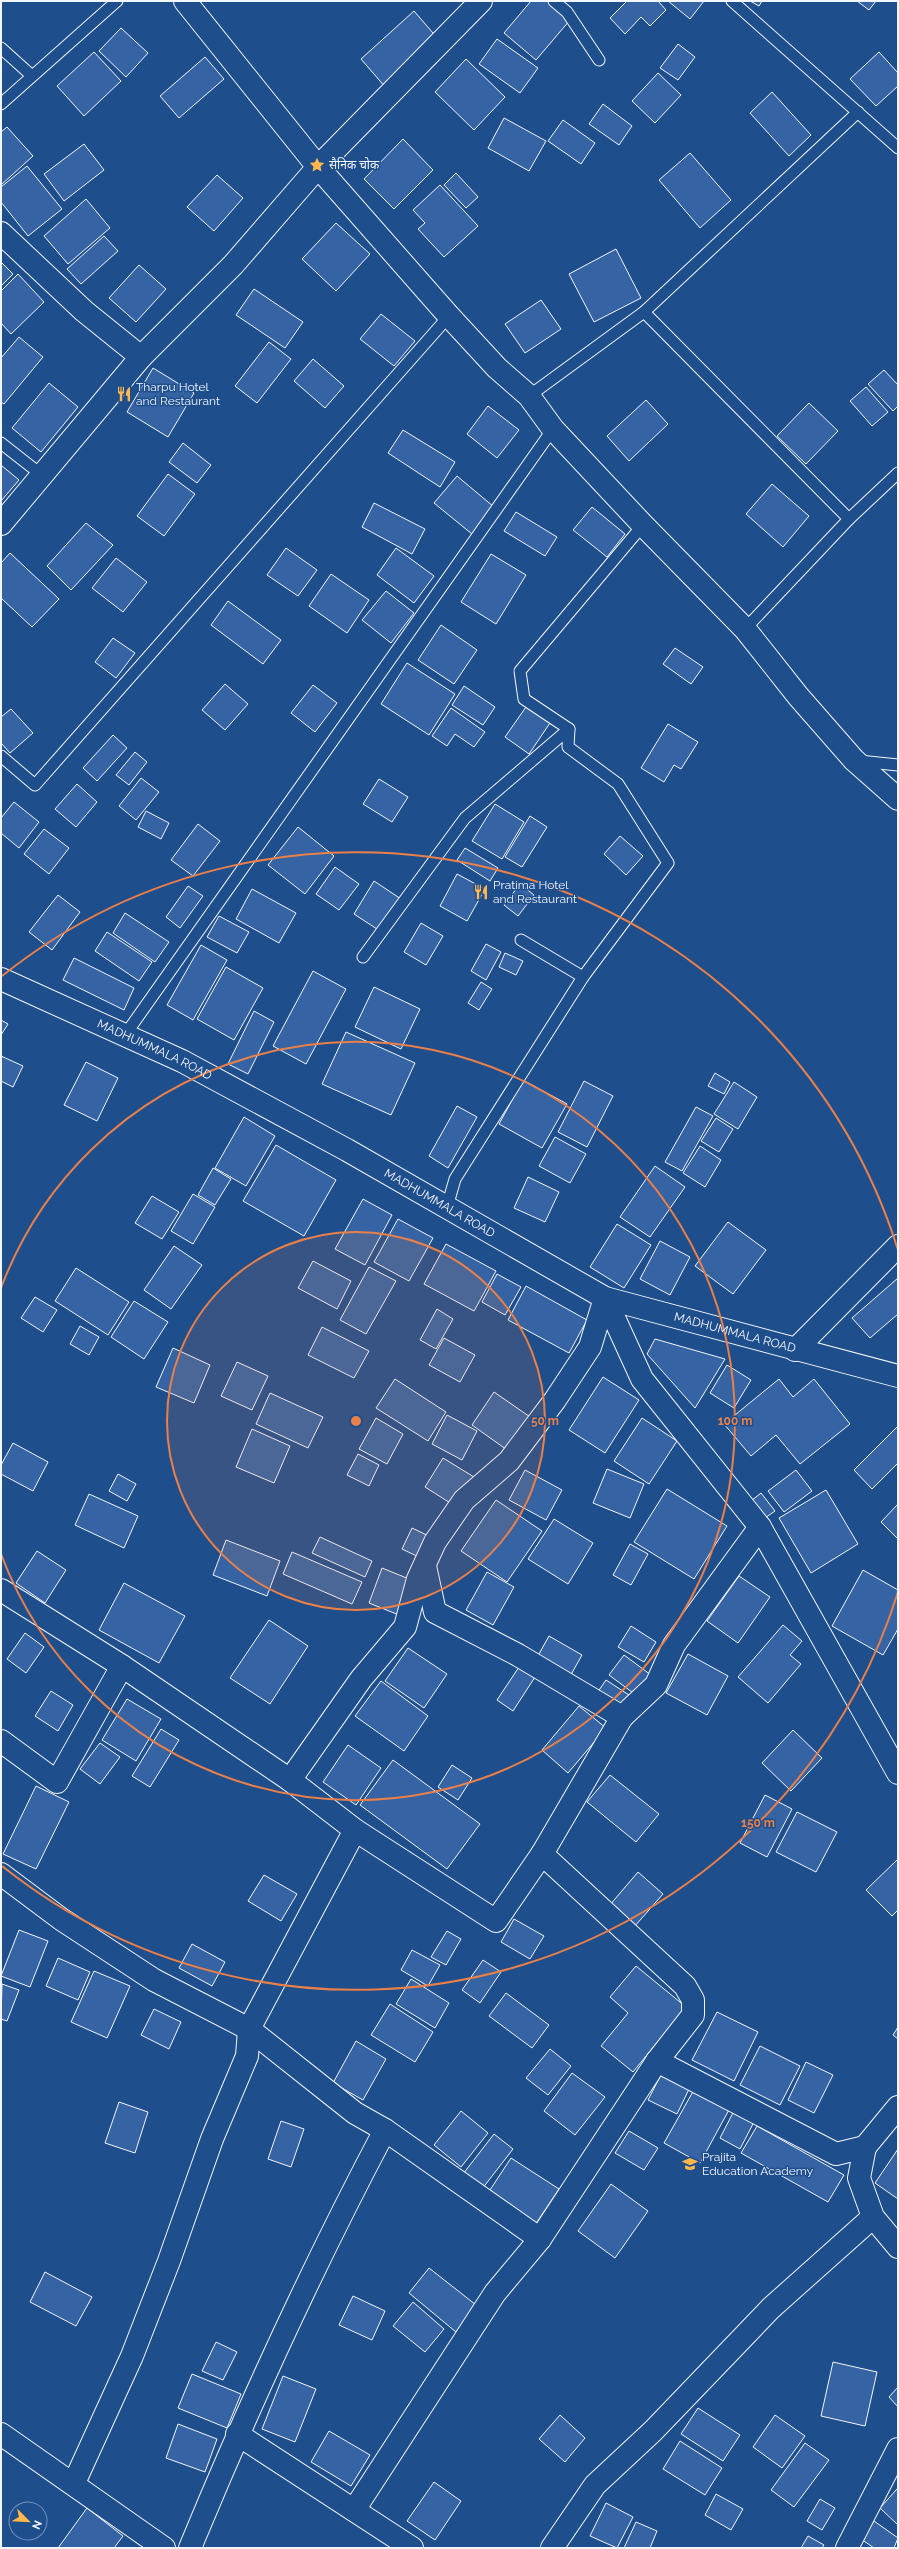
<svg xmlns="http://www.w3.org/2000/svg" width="899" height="2549" viewBox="0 0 899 2549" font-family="Raleway,'Noto Sans Devanagari',sans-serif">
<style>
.building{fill:#3563a3;stroke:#f2f6ff}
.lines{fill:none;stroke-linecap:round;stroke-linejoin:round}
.service-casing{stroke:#f2f6ff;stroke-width:13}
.minor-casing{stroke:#f2f6ff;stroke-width:24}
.tertiary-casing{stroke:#f2f6ff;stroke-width:24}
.service{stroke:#1f4e8c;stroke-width:11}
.minor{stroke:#1f4e8c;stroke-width:22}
.tertiary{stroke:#1f4e8c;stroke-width:22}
.ring{fill:none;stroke:#ea8049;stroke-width:2}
.labels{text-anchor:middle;stroke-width:3;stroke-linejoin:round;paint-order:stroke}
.poi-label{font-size:12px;fill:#f2f6ff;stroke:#1f4e8c;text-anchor:start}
.street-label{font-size:12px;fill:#f2f6ff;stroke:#1f4e8c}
.centre{fill:#ea8049;stroke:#1f4e8c;stroke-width:2}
.ring-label{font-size:12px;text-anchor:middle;font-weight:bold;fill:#ea8049;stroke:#1f4e8c;stroke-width:3;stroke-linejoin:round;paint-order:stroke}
</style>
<rect width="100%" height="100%" fill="#1f4e8c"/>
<g class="building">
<polygon points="531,1 547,1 570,20 536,60 504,33"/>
<polygon points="627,1 658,1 666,10 650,26 641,17 625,34 610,18"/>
<polygon points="668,1 704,1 690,19"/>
<polygon points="750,1 762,1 759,6"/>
<polygon points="857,1 876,1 869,10"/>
<polygon points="414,11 439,40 386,88 361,59"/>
<polygon points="121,28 148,53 126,77 99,51"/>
<polygon points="497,39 538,68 520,93 479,64"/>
<polygon points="678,44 695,57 678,80 660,68"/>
<polygon points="94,52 121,81 84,116 57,86"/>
<polygon points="879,52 898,73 898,86 876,106 850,79"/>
<polygon points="205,57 224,79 179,118 160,96"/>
<polygon points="466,59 505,97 474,130 435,92"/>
<polygon points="658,73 681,95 655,123 632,101"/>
<polygon points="772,92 811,135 789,156 750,113"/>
<polygon points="603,104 632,126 619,145 589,124"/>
<polygon points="504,118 546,141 529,171 488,148"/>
<polygon points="563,120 595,143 581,164 548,141"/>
<polygon points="7,127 33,156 1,185 1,132"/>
<polygon points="403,139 433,170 394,209 364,179"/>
<polygon points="84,144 104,170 64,201 44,174"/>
<polygon points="690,153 731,200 700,228 659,180"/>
<polygon points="27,166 62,209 28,236 1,202 1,187"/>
<polygon points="456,173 478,197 466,208 444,185"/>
<polygon points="217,175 243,198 214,231 187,207"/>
<polygon points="440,185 478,226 444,257 418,229 425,223 413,210"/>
<polygon points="86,199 110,228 68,264 44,236"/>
<polygon points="336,223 370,254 336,291 302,259"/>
<polygon points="104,236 118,251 81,284 67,269"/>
<polygon points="616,249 641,298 594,322 569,274"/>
<polygon points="1,262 13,274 1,286"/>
<polygon points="139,265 166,289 136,322 109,298"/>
<polygon points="18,274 44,302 11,334 1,323 1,291"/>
<polygon points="254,289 303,322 285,348 236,315"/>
<polygon points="541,300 561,329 525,353 505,324"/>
<polygon points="381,314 415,341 394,366 360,339"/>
<polygon points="19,337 43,357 4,404 1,402 1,358"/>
<polygon points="269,342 291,359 257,403 235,386"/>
<polygon points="313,359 344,386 325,408 294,381"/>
<polygon points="153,368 194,393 168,437 127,412"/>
<polygon points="884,370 898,385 898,406 893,411 868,384"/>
<polygon points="49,383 78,407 41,452 12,428"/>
<polygon points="866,387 888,412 872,426 850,401"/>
<polygon points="646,400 668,424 629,461 607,436"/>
<polygon points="809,403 838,431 806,464 777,436"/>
<polygon points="488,406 519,430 497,458 467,434"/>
<polygon points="403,430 455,462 440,487 388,453"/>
<polygon points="183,443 211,465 197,483 169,462"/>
<polygon points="1,465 19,480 1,501"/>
<polygon points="168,474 195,494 164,536 137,516"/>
<polygon points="457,476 494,507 472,534 434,503"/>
<polygon points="772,484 809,516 783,547 746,514"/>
<polygon points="374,503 425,529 412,554 362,527"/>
<polygon points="592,507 625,534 607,557 573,530"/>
<polygon points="516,512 557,537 545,556 504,531"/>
<polygon points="86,523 113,545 71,590 47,566"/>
<polygon points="286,548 317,570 298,596 267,575"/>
<polygon points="396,548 434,576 414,603 377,575"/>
<polygon points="10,553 59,599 32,627 1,598 1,563"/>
<polygon points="491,554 526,575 496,624 461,602"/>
<polygon points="116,558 147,582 123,612 92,588"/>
<polygon points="331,574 369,600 347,633 309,606"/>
<polygon points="386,591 414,613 391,643 362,620"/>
<polygon points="228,601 281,640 263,664 211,625"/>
<polygon points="441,625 477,650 454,684 418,660"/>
<polygon points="113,638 135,653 116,678 95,662"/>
<polygon points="675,648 703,667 691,684 663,664"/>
<polygon points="407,663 455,694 429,735 381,704"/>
<polygon points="225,684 248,704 225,730 202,710"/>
<polygon points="313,685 337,703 315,732 291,713"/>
<polygon points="464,686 495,707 483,725 452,705"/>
<polygon points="526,707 550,723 529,754 505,737"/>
<polygon points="451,708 485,732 474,747 455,734 447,746 432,736"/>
<polygon points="11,709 33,733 10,753 1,743 1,717"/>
<polygon points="668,724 698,742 681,769 674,765 664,782 641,768"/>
<polygon points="113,735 127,748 97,781 83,768"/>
<polygon points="135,752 147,762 129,785 116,775"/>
<polygon points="141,778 159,792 136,820 119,806"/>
<polygon points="379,779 408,797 392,822 363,804"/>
<polygon points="77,784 97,802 76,827 55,809"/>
<polygon points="14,802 39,822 19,848 1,833 1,818"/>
<polygon points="495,804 524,822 502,859 472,841"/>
<polygon points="146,811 169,823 161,839 138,827"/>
<polygon points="530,816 547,827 522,867 505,857"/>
<polygon points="198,824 220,841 193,876 171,860"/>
<polygon points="298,827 334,856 305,894 268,865"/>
<polygon points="44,829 69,848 49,874 24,854"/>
<polygon points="620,836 643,856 626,875 604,854"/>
<polygon points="465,848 498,868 490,881 457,860"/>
<polygon points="335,867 359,884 339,910 316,894"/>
<polygon points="457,874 485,889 467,921 440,906"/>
<polygon points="374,881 401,899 380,931 354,914"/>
<polygon points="520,884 534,895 518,916 504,905"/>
<polygon points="188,886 203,896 180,928 166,917"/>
<polygon points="252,889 296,913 279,943 236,919"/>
<polygon points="58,895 80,912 52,950 29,932"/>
<polygon points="125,913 169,942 155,962 113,933"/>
<polygon points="219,916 249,932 237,953 207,937"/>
<polygon points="421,923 443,936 426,965 404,952"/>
<polygon points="107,932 152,962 139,981 95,951"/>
<polygon points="486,944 501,952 486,980 471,971"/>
<polygon points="201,945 227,960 193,1020 167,1005"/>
<polygon points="505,953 523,961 516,975 499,967"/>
<polygon points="74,958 134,988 124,1010 63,980"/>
<polygon points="226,967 263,988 234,1040 197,1019"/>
<polygon points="313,971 346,989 306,1064 273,1046"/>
<polygon points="481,982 492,989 479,1010 468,1003"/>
<polygon points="374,987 420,1009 401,1049 355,1027"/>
<polygon points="254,1011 274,1022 248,1074 228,1064"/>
<polygon points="1,1020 8,1024 1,1035"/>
<polygon points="346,1032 415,1063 391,1115 322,1084"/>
<polygon points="1,1056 23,1066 13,1087 1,1081"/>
<polygon points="86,1062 118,1078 97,1121 64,1105"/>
<polygon points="715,1073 730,1082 724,1094 708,1086"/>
<polygon points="523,1080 567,1104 542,1148 499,1124"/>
<polygon points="584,1081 613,1096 587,1147 558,1132"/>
<polygon points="734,1082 757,1097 738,1129 714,1114"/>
<polygon points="457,1106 477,1117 448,1168 429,1156"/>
<polygon points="696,1107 713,1116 682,1171 665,1162"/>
<polygon points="244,1117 275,1136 246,1186 215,1168"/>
<polygon points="716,1118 733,1129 719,1152 701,1141"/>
<polygon points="555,1137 586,1154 570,1183 539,1166"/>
<polygon points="276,1145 336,1180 304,1236 243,1201"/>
<polygon points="700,1146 721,1160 705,1187 683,1173"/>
<polygon points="655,1166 685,1187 650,1237 620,1217"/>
<polygon points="213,1168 231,1179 215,1205 198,1195"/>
<polygon points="528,1177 559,1192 545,1222 514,1208"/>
<polygon points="193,1194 215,1207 193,1244 171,1231"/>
<polygon points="152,1196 179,1212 162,1239 135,1223"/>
<polygon points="363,1199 392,1215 365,1265 335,1249"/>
<polygon points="398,1219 433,1238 409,1281 374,1262"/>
<polygon points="728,1222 766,1250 733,1294 695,1266"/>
<polygon points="617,1224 651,1245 624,1288 590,1267"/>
<polygon points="660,1241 690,1257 670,1295 640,1279"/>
<polygon points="446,1244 496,1271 474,1311 424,1284"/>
<polygon points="174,1246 202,1265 171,1309 144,1290"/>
<polygon points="313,1261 351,1281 337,1309 298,1288"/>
<polygon points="369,1267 396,1281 366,1334 340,1320"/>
<polygon points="76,1268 129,1302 108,1335 55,1301"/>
<polygon points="497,1274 521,1287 505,1315 482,1302"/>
<polygon points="898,1278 898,1314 870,1338 852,1318"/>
<polygon points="526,1286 587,1320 569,1353 508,1320"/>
<polygon points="35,1297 57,1310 43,1332 21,1318"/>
<polygon points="134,1301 168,1322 144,1359 111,1337"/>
<polygon points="437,1309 453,1319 436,1349 420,1340"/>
<polygon points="80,1326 99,1337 89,1355 70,1344"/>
<polygon points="322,1327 369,1351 354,1378 308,1355"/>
<polygon points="444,1338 475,1355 460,1382 429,1365"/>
<polygon points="655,1339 725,1359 695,1408 647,1354"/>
<polygon points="173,1348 210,1365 194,1403 156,1387"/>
<polygon points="237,1362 268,1376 252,1410 221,1396"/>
<polygon points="727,1365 751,1380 734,1408 710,1393"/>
<polygon points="603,1377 639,1400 605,1453 569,1430"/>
<polygon points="395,1379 446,1412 428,1441 376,1408"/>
<polygon points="779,1379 793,1397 814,1379 850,1424 800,1464 776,1435 751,1456 724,1424"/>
<polygon points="494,1392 533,1419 510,1452 472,1425"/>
<polygon points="270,1393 323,1417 308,1448 256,1424"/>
<polygon points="447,1415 477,1431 462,1460 432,1444"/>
<polygon points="376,1418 403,1434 387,1464 359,1449"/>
<polygon points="642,1418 677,1441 649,1484 614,1461"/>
<polygon points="898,1426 898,1463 872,1489 854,1470"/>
<polygon points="252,1429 290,1446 274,1483 236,1467"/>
<polygon points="13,1443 48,1462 33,1491 1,1474 1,1465"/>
<polygon points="358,1454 379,1465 369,1486 347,1475"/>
<polygon points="443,1458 474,1477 455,1506 425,1487"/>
<polygon points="607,1469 644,1484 630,1518 593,1503"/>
<polygon points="525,1470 562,1490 546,1520 509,1500"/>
<polygon points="796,1470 812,1491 784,1512 768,1491"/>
<polygon points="118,1474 136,1484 127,1501 109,1491"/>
<polygon points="667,1489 727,1526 694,1579 634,1542"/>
<polygon points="826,1490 858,1544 811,1573 779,1518"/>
<polygon points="761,1493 775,1511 765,1518 751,1501"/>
<polygon points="89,1494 138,1516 124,1548 75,1525"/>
<polygon points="496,1500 542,1531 507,1582 461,1551"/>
<polygon points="898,1504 898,1539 881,1522"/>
<polygon points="554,1519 593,1543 568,1584 528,1559"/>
<polygon points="412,1528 433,1538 423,1559 402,1549"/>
<polygon points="320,1537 372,1561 365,1577 312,1553"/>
<polygon points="226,1540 280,1561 267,1596 213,1575"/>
<polygon points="630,1544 648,1554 631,1585 613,1575"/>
<polygon points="37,1551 66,1570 45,1603 16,1583"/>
<polygon points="292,1552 362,1582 352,1604 283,1574"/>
<polygon points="382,1568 414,1581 399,1615 369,1603"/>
<polygon points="863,1570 898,1590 898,1629 883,1655 832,1626"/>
<polygon points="487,1572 514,1587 493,1625 466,1610"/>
<polygon points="739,1576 770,1597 738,1643 707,1621"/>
<polygon points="124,1583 185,1616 159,1663 99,1630"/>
<polygon points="269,1620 308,1646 270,1704 230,1678"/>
<polygon points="783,1625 802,1641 790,1655 801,1664 768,1703 738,1677"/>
<polygon points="631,1626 656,1642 644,1662 618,1647"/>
<polygon points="25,1633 44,1647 26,1673 7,1659"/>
<polygon points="549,1636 582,1655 568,1680 535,1661"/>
<polygon points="408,1648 447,1674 424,1708 385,1681"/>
<polygon points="688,1654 728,1676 707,1715 666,1693"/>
<polygon points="624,1655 651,1675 636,1695 609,1675"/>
<polygon points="519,1667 535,1677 513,1711 497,1700"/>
<polygon points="606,1680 629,1695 619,1712 595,1696"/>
<polygon points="381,1681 428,1716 404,1751 355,1716"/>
<polygon points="51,1691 73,1705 58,1731 35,1716"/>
<polygon points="127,1699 161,1719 136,1761 102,1740"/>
<polygon points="579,1706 606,1728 568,1773 542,1750"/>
<polygon points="161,1729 179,1740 150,1787 132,1776"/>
<polygon points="793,1730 822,1758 791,1791 762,1763"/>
<polygon points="100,1743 120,1757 100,1784 80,1769"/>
<polygon points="348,1745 381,1768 356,1805 323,1782"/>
<polygon points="393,1760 480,1824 447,1869 360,1805"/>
<polygon points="452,1765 472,1778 458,1800 438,1787"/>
<polygon points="610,1775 659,1814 636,1842 587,1802"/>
<polygon points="36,1786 69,1802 36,1869 3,1854"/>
<polygon points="765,1795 792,1809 767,1857 740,1843"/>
<polygon points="797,1812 837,1832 816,1872 776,1852"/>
<polygon points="898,1859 898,1910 892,1916 866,1890"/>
<polygon points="638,1872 663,1894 634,1927 609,1906"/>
<polygon points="264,1875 297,1894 281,1921 248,1901"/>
<polygon points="514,1919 544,1936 530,1959 501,1942"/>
<polygon points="19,1930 48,1941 30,1987 1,1976"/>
<polygon points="447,1931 461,1939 446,1965 431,1957"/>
<polygon points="192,1944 225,1962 212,1986 179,1968"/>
<polygon points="412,1950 440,1965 428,1986 401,1970"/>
<polygon points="58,1958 90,1972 78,2000 46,1986"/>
<polygon points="483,1960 501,1972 480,2003 462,1990"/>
<polygon points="636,1966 686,2007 633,2072 601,2046 628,2013 610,1997"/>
<polygon points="94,1971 130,1986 107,2038 71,2022"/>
<polygon points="411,1979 449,2003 435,2028 396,2004"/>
<polygon points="2,1984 19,1990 7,2021 1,2019"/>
<polygon points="506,1993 549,2025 532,2048 489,2016"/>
<polygon points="390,2004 433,2032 415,2062 371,2035"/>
<polygon points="154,2009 181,2022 169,2049 141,2035"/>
<polygon points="717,2012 758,2032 734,2081 692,2060"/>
<polygon points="898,2027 898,2039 893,2035"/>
<polygon points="356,2041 386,2059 363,2100 333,2083"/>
<polygon points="760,2046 800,2066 780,2105 740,2085"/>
<polygon points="550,2049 571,2066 548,2095 526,2078"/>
<polygon points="806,2062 833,2075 814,2113 788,2100"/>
<polygon points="663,2071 691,2085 677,2114 648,2100"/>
<polygon points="572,2073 605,2097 575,2135 544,2111"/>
<polygon points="695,2088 730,2108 700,2163 664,2143"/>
<polygon points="119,2102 148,2112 135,2153 105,2143"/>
<polygon points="736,2107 756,2118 740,2149 720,2138"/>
<polygon points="461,2111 488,2133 461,2167 434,2145"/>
<polygon points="281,2121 304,2129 291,2167 268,2159"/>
<polygon points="757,2126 844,2175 828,2202 741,2153"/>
<polygon points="629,2131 658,2148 644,2170 615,2153"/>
<polygon points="494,2134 513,2149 482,2189 463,2174"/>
<polygon points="898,2149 898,2199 875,2183"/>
<polygon points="511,2158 559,2189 535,2225 488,2193"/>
<polygon points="611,2184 648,2211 615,2258 578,2231"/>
<polygon points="429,2268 476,2305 456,2332 409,2293"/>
<polygon points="45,2272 92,2297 76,2326 30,2302"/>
<polygon points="353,2296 385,2311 372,2340 339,2325"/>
<polygon points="413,2302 444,2329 425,2352 393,2326"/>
<polygon points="216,2342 237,2352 223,2380 202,2371"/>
<polygon points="833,2362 877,2372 865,2426 821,2416"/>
<polygon points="192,2374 241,2394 227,2428 178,2408"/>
<polygon points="283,2376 316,2389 295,2442 262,2429"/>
<polygon points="898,2387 898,2407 889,2397"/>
<polygon points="698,2408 740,2435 723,2461 681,2434"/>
<polygon points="560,2415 585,2438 565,2462 539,2439"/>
<polygon points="775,2415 805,2436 782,2468 753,2447"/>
<polygon points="178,2424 217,2439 205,2472 166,2458"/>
<polygon points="329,2431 370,2455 351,2486 311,2462"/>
<polygon points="680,2441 722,2468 705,2495 663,2469"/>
<polygon points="805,2443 829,2460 794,2507 771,2490"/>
<polygon points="434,2482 461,2501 435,2540 407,2521"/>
<polygon points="897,2489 898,2490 898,2525 880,2508"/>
<polygon points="716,2494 743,2509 731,2530 705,2515"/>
<polygon points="820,2499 835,2508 822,2530 807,2521"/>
<polygon points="606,2503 633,2517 617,2548 590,2536"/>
<polygon points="87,2508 123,2536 114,2548 58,2548"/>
<polygon points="874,2521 898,2538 894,2548 874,2548 861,2539"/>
<polygon points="636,2522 657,2531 650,2548 624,2548"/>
<polygon points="808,2536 824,2545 822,2548 801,2548"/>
</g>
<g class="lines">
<g class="service-casing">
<g id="service">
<polyline points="554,1 567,12 599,60"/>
<polyline points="732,1 898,148"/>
<polyline points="1,48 31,75"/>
<polyline points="1,104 117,1"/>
<polyline points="644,312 858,112"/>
<polyline points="529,396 644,312 849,519 898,473"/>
<polyline points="1,443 43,476"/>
<polyline points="745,629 849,519"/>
<polyline points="569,729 524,699 520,671 643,525"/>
<polyline points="1,756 35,785 449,316"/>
<polyline points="859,761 898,765"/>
<polyline points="521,940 583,977"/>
<polyline points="363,957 465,818 569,729 568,747 618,784 668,863 583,977 455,1179 447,1207"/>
<polyline points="125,1035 553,429"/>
</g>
</g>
<g class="minor-casing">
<g id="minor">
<polyline points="185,1 318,167 449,316 497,368 529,396 553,429 643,525 745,629 798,696 854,760 898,799"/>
<polyline points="1,233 84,311 141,357"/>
<polyline points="1,524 141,357 233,265 318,167 481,1"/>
<polyline points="795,1350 898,1246"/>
<polyline points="425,1566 435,1612 518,1655 622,1717"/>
<polyline points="1,1590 122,1666 290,1780 355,1830 496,1921 542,1854 622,1717 656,1685 674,1645 760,1527"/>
<polyline points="1,1741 57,1782 122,1666"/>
<polyline points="290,1780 361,1679 405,1627 418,1579 435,1542 464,1500 509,1461 555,1400 590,1347 605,1298 642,1379 760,1527 898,1773"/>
<polyline points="1,1874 61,1919 154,1980 249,2029 355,2113 385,2130 540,2239"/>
<polyline points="657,2061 836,2154 865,2147 859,2178 873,2217 898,2247"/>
<polyline points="865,2147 898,2107"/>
<polyline points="1,2434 164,2548"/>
<polyline points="237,2434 412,2548"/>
<polyline points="74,2483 132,2356 169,2261 212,2139 247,2056 249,2029 355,1830"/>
<polyline points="354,2510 495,2293 540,2239 657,2061 693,2015 693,2000 685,1986 542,1854"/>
<path d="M 190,2548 C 249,2405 313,2266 385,2130"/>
<polyline points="552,2548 595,2485 653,2431 771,2308 873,2217"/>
<polyline points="847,2548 898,2449"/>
</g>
</g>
<g class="tertiary-casing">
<g id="tertiary">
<path id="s1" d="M 1,979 L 182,1061 L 347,1150 L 605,1298 L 898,1376"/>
</g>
</g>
<use href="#service" class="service"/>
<use href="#minor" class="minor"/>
<use href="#tertiary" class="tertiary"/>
</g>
<circle cx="356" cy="1421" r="189" fill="#ea8049" fill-opacity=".12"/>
<g class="ring">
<circle cx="356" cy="1421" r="189"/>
<path d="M1 1288A379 379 0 1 1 1 1554"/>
<path d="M898 1592A568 568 0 0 1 2 1866M2 976A568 568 0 0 1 898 1250"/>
</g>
<defs>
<g id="sight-bare" transform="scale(1.2)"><path d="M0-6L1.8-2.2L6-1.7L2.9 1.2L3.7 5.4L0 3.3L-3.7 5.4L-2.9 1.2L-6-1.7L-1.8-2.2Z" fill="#ffb74d" stroke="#1f4e8c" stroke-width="2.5" paint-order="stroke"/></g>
<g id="restaurant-bare" transform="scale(1.2)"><path d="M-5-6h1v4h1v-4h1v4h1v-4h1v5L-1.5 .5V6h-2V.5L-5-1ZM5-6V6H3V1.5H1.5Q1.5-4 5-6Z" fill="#ffb74d" stroke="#1f4e8c" stroke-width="2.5" paint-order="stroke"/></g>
<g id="school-bare" transform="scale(1.2)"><path d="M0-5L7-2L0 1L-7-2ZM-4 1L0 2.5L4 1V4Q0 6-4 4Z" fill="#ffb74d" stroke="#1f4e8c" stroke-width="2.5" paint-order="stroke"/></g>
</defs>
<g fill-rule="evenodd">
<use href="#sight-bare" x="317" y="165"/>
<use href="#restaurant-bare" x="124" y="394"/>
<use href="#restaurant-bare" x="481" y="892"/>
<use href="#school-bare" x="690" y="2164"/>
</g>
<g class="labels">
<g class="poi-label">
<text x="329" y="169">सैनिक चोक</text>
<text x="136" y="391">Tharpu Hotel<tspan x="136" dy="14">and Restaurant</tspan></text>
<text x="493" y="889">Pratima Hotel<tspan x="493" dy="14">and Restaurant</tspan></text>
<text x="702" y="2161">Prajita<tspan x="702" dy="14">Education Academy</tspan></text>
</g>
<g class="street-label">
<text dy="4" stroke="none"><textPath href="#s1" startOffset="169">MADHUMMALA ROAD</textPath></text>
<text dy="4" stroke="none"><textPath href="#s1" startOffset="493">MADHUMMALA ROAD</textPath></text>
<text dy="4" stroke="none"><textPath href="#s1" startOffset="818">MADHUMMALA ROAD</textPath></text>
</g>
</g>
<circle cx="356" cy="1421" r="6" class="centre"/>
<g class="ring-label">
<text x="545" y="1425">50 m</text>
<text x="735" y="1425">100 m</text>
<text x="758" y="1827">150 m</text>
</g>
<rect width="899" height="2549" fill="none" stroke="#f2f6ff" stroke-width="4"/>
<g transform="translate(28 2521) rotate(114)"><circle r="19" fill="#1f4e8c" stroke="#7391ba"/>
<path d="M0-3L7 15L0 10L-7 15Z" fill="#ffb74d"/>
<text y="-6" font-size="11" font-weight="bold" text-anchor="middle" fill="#f2f6ff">N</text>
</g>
</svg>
